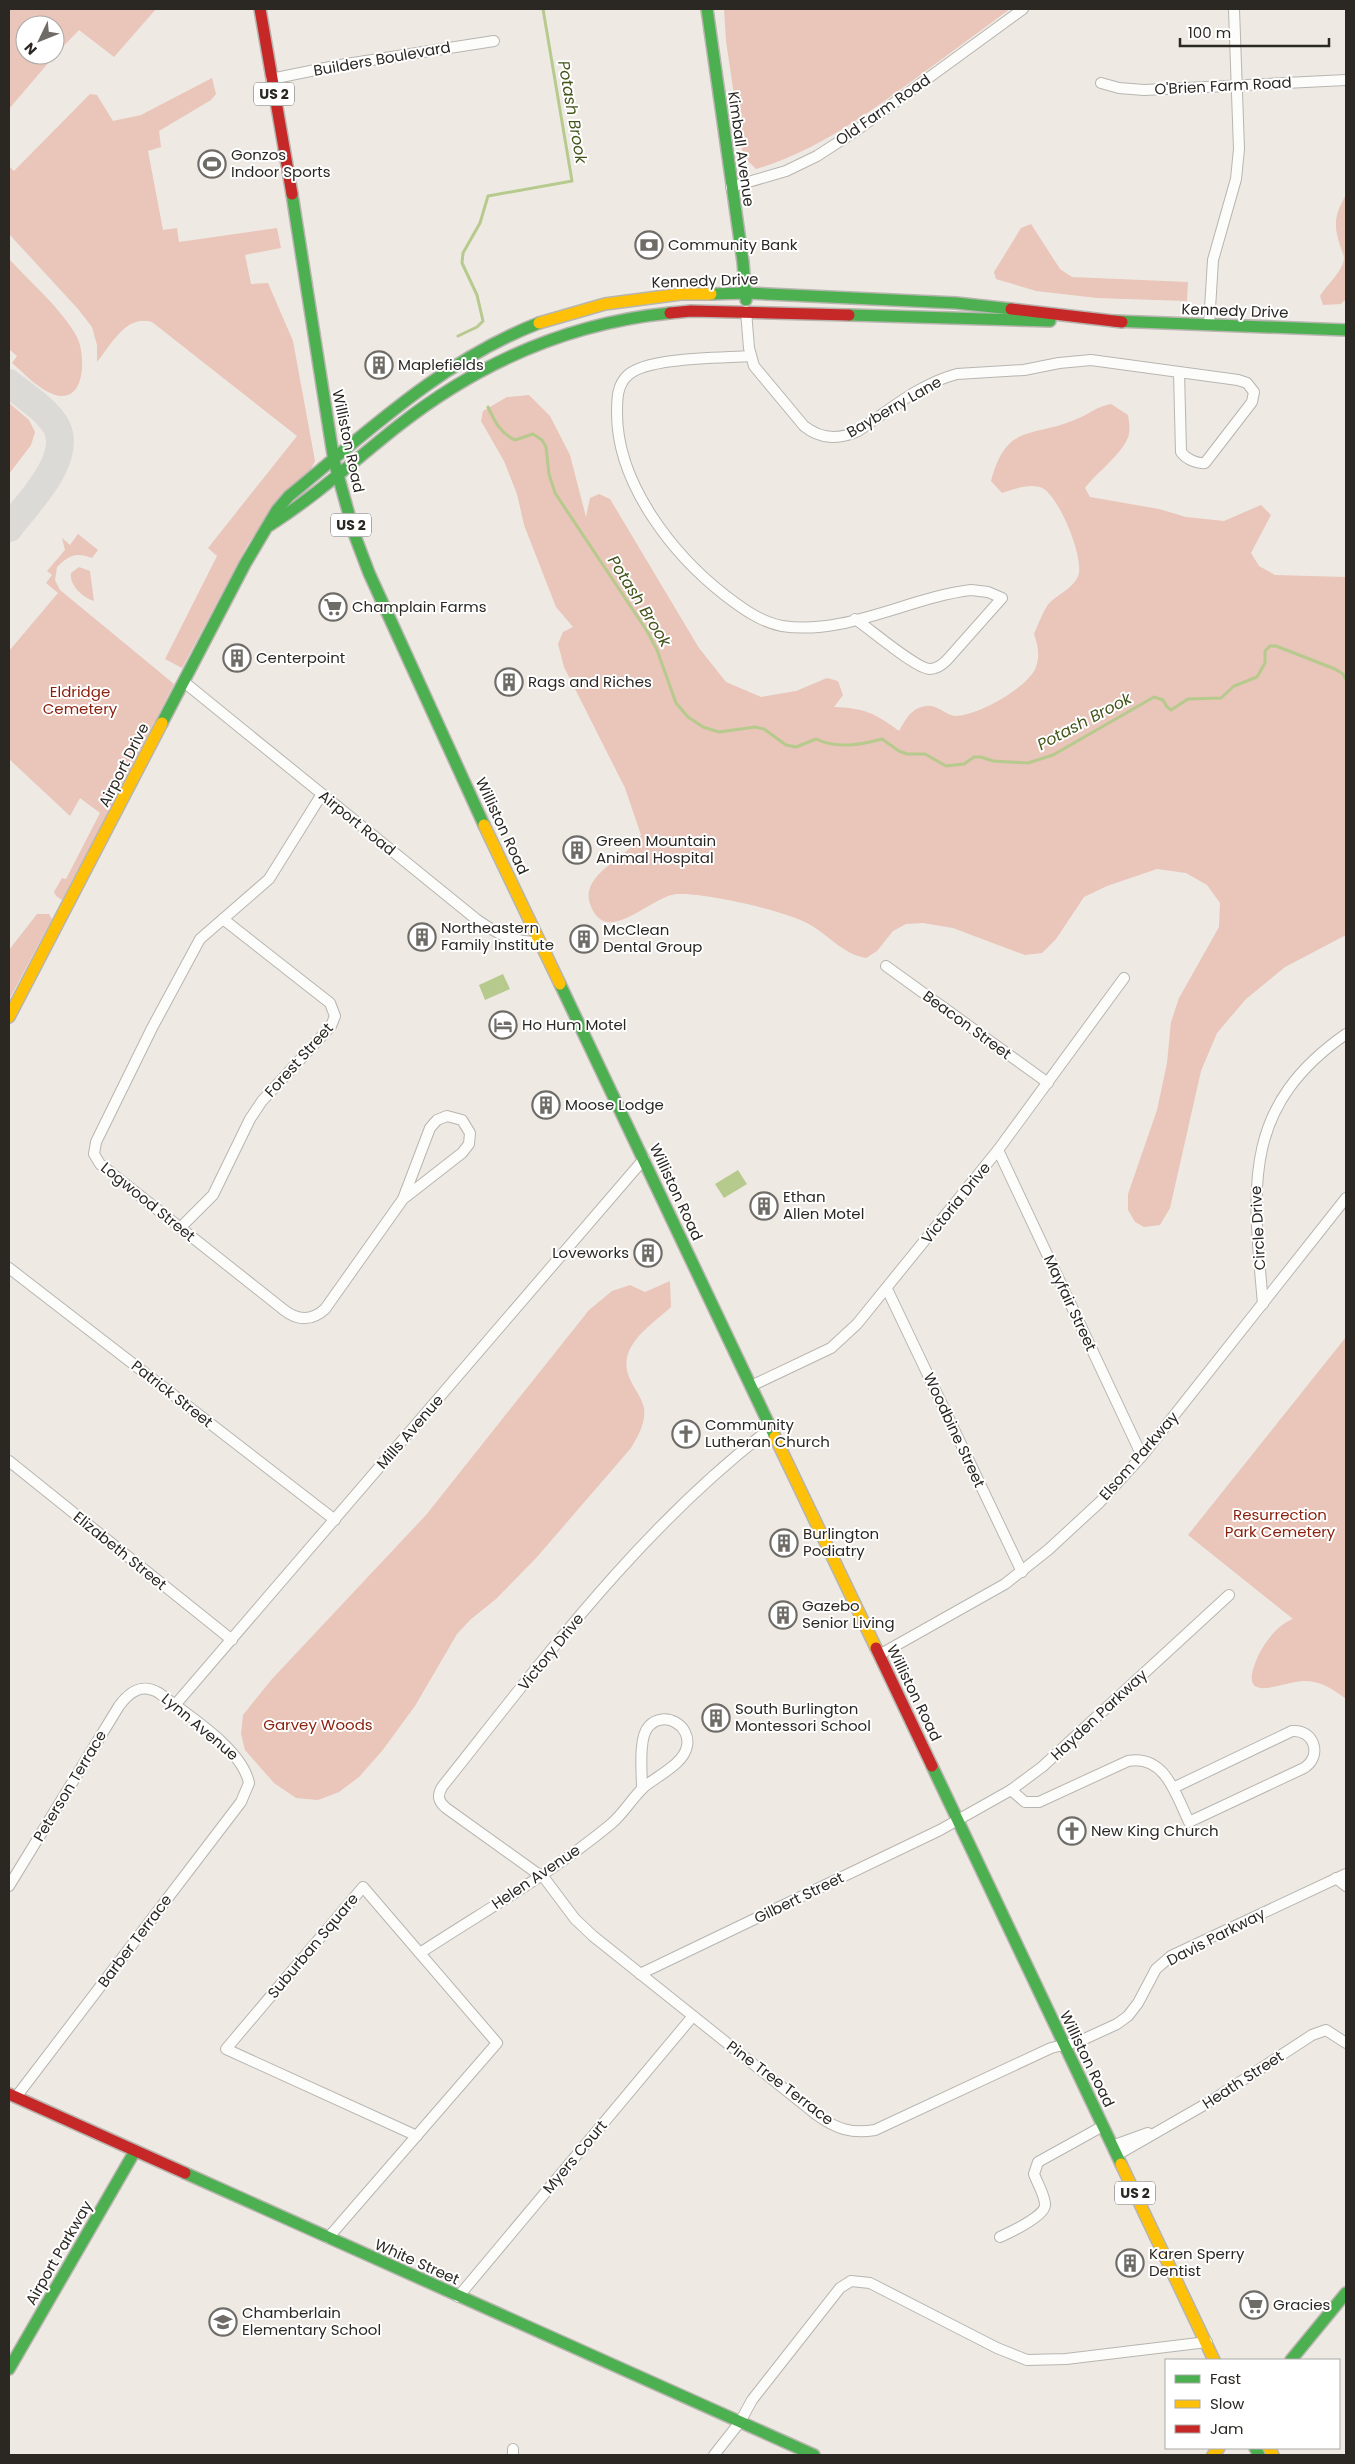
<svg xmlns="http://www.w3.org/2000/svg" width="1355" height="2464" viewBox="0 0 1355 2464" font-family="Poppins,sans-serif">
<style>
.green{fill:#e9c5ba}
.water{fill:#b7ca8e}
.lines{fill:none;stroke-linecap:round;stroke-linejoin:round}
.stream{stroke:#b7ca8e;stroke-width:3}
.taxiway{stroke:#dcdad6;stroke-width:28}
.street-casing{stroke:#b8b5b0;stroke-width:12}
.fast-casing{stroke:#b8b5b0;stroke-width:14}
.slow-casing{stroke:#b8b5b0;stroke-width:14}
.jam-casing{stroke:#b8b5b0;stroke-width:14}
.street{stroke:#fcfcfb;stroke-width:10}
.fast{stroke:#4caf50;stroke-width:11}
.slow{stroke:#ffc107;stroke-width:11}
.jam{stroke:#c62828;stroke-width:11}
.labels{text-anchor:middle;stroke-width:4;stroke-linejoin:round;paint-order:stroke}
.shield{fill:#fff;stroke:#6b6866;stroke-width:1}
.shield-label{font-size:14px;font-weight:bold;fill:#2b2824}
.street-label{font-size:15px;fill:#2b2824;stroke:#fff}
.poi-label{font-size:15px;fill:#2b2824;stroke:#fff;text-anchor:start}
.park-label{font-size:15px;fill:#8a210e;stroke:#fff}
.water-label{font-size:16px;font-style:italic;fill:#435419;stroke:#fff}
</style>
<rect width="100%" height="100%" fill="#eeeae3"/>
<g class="green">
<polygon points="9,9 156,9 114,57 79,30 55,55 55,25 25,25 25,55 55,55 9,109"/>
<path d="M 724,9 L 1010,9 C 976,34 942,59 908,84 C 860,119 813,152 756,169 L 743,156 L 726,41 Z"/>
<path d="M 212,78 L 216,94 L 211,100 L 159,131 L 161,147 L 148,151 L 163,230 L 177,228 L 179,242 L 277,228 L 281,248 L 245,255 L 251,284 L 268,283 L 293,341 L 315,461 L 311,469 L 276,504 L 248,544 L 182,668 L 165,659 L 217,556 L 208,548 L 297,436 L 152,322 C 126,314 111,345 97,362 L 97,345 L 92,327 L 78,309 L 9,234 L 9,166 L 14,171 L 90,94 L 97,95 L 113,121 L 141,115 Z"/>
<path d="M 1346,195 L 1346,299 L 1341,304 L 1323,305 L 1320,296 C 1327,284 1344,271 1344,257 C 1343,252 1340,247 1339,242 C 1333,223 1336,212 1346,195 Z"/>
<polygon points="1031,224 1060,269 1072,277 1188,282 1187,301 1097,298 1036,291 996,279 994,272 1021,228"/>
<path d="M 9,259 C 30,282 62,309 77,337 C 86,355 86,404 55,395 C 39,390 24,373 12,363 L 17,356 L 9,349 Z"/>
<path d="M 529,395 L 550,416 L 570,455 L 586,517 L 590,498 L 599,494 L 610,499 L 699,648 L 726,682 L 761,697 L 796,691 L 827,678 L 838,681 L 843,695 L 834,707 C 864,708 875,713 899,731 C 906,719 911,708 926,706 C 937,704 945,715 955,716 C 977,716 1028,688 1036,667 C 1040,655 1038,646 1034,634 C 1038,625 1042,614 1047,606 C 1056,594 1075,589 1079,573 C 1082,553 1060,500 1044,489 C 1033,482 1014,489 1002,493 L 991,481 C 1007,421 1033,439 1079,418 C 1093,412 1094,408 1111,404 L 1128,415 C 1129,421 1130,428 1129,434 C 1125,452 1097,472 1085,488 L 1090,497 L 1159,509 L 1186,517 L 1224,521 L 1261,505 L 1271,515 L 1251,553 L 1259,566 L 1275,575 L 1346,577 L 1346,935 L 1285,967 L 1246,999 L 1217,1033 L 1201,1071 L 1170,1208 L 1160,1225 L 1144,1227 L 1135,1222 L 1128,1210 L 1128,1194 L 1157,1110 L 1167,1063 L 1171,1022 L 1179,998 L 1219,927 L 1220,903 L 1207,885 L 1186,873 L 1157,869 L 1107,886 L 1084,897 L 1056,939 L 1042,953 L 1025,955 L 953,928 L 923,923 L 906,924 L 893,931 L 877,951 L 866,958 C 842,954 828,934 807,923 C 782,910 707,893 678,894 C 652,894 606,950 590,904 C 580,873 628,859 641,835 L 625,788 L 564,667 L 558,644 L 563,632 L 573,627 L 556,607 L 524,525 L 517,494 L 504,461 L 481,421 L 483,411 L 507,397 Z"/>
<polygon points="9,403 29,420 35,432 31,445 9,474"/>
<path d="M 78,534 L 98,550 L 92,558 C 76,552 69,555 57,567 L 55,580 L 60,590 L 174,684 L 118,793 L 114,792 L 112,796 L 115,799 L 62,900 L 56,896 L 54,892 L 62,878 L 66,879 L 100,813 L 80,798 L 70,816 L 9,759 L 9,651 L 58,593 L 46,583 L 52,575 L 47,571 L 65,550 L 62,538 L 70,545 Z"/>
<path d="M 79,567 L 90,571 L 94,601 C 83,598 69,585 71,573 Z"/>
<polygon points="37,914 49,914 52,919 9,1000 9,950"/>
<path d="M 670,1281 L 671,1307 C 656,1321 631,1337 627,1358 C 623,1379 641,1392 644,1408 C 646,1423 638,1436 631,1448 L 537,1557 L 496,1599 L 470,1620 L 457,1634 L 415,1706 L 382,1751 L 359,1777 L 339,1792 L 318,1800 L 296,1798 L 274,1783 L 245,1750 L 241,1734 L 243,1715 L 272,1679 L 426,1515 L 589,1310 L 612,1291 L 630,1285 L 645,1292 Z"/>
<path d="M 1346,1337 L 1346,1699 C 1333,1689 1321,1681 1304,1681 C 1279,1682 1234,1708 1259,1654 C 1266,1640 1279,1624 1293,1619 L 1188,1535 Z"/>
</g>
<g class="water">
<polygon points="503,974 510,989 485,1000 479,985"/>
<polygon points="738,1170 747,1184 724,1198 715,1184"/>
</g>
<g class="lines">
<g class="stream">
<polyline points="458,336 477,327 483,321 477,295 462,263 463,253 480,223 488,196 572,181 543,9"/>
<path d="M 488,407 C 495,422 500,433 515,440 L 533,434 L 542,440 L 546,447 L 549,474 L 555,493 L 647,631 L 657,650 L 676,703 L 688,717 L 703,727 L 719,732 L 755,727 L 764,729 L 786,745 L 796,747 L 816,739 C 837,749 860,745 882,739 L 899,751 L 907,754 L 925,754 L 946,766 L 964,764 L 974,757 L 981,757 L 993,761 L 1028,763 L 1053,755 L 1154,697 L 1163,700 L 1167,707 L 1171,710 L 1188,699 L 1221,698 L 1234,686 L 1257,677 L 1265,663 L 1265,651 L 1270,646 L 1276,646 L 1335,669 L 1343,674 L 1346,680"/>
</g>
<path class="taxiway" d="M 9,383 C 24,396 48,410 57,428 C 72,460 27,504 9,528"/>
<g class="street-casing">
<g id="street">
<polyline points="271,79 340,65 494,41"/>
<polyline points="1101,83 1119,88 1144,90 1346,80"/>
<polyline points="731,187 786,171 817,156 857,130 1023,9"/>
<path d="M 746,311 L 749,348 L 754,366 L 804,426 C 820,439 839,440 858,431 C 890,410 919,384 957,374 L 1024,370 L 1059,363 L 1091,360 L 1238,380 L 1247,383 L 1254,392 L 1252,402 L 1205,463 C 1197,464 1186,459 1181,452 L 1179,372"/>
<polyline points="1209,325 1213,260 1236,179 1239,149 1234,9"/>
<path d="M 750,356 C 722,358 648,357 628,375 C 617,385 617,399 617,413 C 617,484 673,555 726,596 C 743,609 761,622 782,626 C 845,636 910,597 971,590 L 988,592 L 1002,598 L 947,660 C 942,665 937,669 930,669 C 916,669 869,628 855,619"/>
<path d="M 184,682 L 476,919 C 499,935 511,942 540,942"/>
<path d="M 322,794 L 269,879 L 200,939 L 152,1028 L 96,1142 L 94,1154 L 100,1164 L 284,1310 C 298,1321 312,1321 325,1309 L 403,1199 L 462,1153 L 469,1144 L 470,1133 L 462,1120 L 447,1116 L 437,1120 L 430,1128 L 403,1199"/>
<polyline points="886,966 1048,1083"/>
<polyline points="998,1150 1142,1456"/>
<polyline points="180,1228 213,1195 250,1119 262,1101 331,1026 335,1016 330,1003 223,919"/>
<polyline points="9,1268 335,1520"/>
<polyline points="887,1289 1022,1572"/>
<path d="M 1263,1304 C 1253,1189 1240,1108 1346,1034"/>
<polyline points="751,1386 831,1348 857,1324 998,1150 1124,978"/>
<path d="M 771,1428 C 640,1528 544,1659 442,1787 C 437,1796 438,1801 446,1808 L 545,1879 L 575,1919 L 593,1936 L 817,2115 C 836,2129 852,2134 875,2130 L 1051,2048 L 1080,2041 L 1117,2024 L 1128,2016 L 1138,2003 L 1156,1969 L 1171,1956 L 1346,1874"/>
<polyline points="9,1461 232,1640"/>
<polyline points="879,1655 1005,1584 1048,1550 1100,1502 1142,1456 1346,1198"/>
<polyline points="175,1705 644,1159"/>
<path d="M 1011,1790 L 1025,1802 L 1039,1802 L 1128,1761 C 1165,1754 1176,1795 1189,1822 L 1304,1768 C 1323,1756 1314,1729 1292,1731 L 1173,1788"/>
<polyline points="1336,1878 1346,1886"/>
<path d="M 9,1886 L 119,1706 C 130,1691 142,1683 159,1693 C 187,1715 242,1748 249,1783 L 241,1802 L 16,2097"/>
<path d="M 420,1953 C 484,1911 552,1873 611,1824 C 624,1813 632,1798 644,1787 C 657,1776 684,1764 687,1746 C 691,1725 664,1710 649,1726 C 638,1737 642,1773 642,1788"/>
<polyline points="640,1974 940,1830 1011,1790 1042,1767 1229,1595"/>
<polyline points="1112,2146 1148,2133"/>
<polyline points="1117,2155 1211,2101 1312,2035 1326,2030 1346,2043"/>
<path d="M 1000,2237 C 1011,2232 1045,2216 1045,2205 C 1045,2195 1037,2183 1034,2174 L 1038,2162 L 1103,2126"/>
<polyline points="328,2238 497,2043 363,1887 226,2049 417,2136"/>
<polyline points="458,2297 693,2016"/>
<polyline points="513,2455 513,2449"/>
<polyline points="714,2455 740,2422 752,2400 840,2288 851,2281 870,2283 997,2348 1027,2360 1066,2359 1207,2342"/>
</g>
</g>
<g class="fast-casing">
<g id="fast">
<polyline points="707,9 743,262 746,300"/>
<polyline points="292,194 334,461 355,536 369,573 484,825"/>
<polyline points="711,294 746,293 956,303 1011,309"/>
<polyline points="849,315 1050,321"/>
<polyline points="1114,321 1346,330"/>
<path d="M 270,525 C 316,496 356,459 398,426 C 478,363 569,323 670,313"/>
<path d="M 162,723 L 245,564 L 277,510 L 289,496 C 367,432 443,360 539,323"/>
<polyline points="560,984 775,1437"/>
<polyline points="932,1766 1121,2164"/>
<polyline points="185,2173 814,2455"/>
<polyline points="1291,2360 1346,2293"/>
<polyline points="9,2369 135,2151"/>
<polyline points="1255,2448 1259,2455"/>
</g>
</g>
<g class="slow-casing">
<g id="slow">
<polyline points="539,323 605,304 681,294 711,294"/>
<polyline points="484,825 560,984"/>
<polyline points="9,1017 162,723"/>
<polyline points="775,1437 876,1648"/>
<polyline points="1121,2164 1214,2360"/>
<polyline points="1269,2448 1273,2455"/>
<polyline points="1213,2455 1219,2448"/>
</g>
</g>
<g class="jam-casing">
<g id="jam">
<polyline points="260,9 292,194"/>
<polyline points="1011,309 1122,322"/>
<polyline points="670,313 691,311 849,315"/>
<polyline points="876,1648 932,1766"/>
<polyline points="9,2094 185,2173"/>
</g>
</g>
<use href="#street" class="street"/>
<use href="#fast" class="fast"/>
<use href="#slow" class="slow"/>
<use href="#jam" class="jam"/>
</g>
<defs>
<g id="stadium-ring" transform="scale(1.4375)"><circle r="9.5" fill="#fff" stroke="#6f6c67" stroke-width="1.5"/><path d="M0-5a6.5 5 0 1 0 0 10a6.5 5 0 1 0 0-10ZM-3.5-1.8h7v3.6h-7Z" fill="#6f6c67"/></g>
<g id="bank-ring" transform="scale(1.4375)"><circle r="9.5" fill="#fff" stroke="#6f6c67" stroke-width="1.5"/><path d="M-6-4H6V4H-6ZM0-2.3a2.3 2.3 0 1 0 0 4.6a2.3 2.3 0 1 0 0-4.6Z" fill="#6f6c67"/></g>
<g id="building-ring" transform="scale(1.4375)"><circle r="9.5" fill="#fff" stroke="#6f6c67" stroke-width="1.5"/><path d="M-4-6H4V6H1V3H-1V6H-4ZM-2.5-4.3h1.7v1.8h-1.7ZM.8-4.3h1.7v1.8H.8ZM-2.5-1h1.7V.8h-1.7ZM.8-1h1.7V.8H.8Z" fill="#6f6c67"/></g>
<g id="supermarket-ring" transform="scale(1.4375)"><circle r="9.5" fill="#fff" stroke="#6f6c67" stroke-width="1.5"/><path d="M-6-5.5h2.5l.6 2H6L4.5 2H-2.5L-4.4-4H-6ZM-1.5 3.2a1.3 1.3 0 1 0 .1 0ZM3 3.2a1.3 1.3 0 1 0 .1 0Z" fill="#6f6c67"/></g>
<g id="hotel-ring" transform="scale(1.4375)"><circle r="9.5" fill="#fff" stroke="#6f6c67" stroke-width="1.5"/><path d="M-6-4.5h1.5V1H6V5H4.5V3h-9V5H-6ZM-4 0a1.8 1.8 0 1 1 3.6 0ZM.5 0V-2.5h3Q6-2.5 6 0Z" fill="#6f6c67"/></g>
<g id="church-ring" transform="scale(1.4375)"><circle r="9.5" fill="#fff" stroke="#6f6c67" stroke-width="1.5"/><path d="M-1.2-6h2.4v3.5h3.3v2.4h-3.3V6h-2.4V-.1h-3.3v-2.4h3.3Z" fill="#6f6c67"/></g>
<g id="school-ring" transform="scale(1.4375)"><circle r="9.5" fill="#fff" stroke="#6f6c67" stroke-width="1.5"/><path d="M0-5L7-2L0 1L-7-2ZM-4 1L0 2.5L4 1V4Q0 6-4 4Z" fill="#6f6c67"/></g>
</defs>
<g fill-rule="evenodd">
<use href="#stadium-ring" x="212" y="164"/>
<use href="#bank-ring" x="649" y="245"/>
<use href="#building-ring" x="379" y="365"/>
<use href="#supermarket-ring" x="333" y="607"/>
<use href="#building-ring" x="237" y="658"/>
<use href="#building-ring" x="509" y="682"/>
<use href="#building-ring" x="577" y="850"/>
<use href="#building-ring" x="422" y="937"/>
<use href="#building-ring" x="584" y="939"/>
<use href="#hotel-ring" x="503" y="1025"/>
<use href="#building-ring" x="546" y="1105"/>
<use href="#building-ring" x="764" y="1206"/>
<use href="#building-ring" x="648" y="1253"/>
<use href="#church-ring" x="686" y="1434"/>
<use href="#building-ring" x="784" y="1543"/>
<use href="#building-ring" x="783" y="1615"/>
<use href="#building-ring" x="716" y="1718"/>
<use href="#church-ring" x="1072" y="1831"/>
<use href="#building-ring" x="1130" y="2263"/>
<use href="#supermarket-ring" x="1254" y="2305"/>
<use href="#school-ring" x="223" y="2322"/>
</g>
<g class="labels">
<g class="shield">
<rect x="254" y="82.5" width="40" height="23" rx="4"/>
<rect x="331" y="513.5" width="40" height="23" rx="4"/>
<rect x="1115" y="2181.5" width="40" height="23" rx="4"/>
</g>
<g class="shield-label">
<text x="274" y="99">US 2</text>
<text x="351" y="530">US 2</text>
<text x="1135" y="2198">US 2</text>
</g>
<g class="street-label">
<text transform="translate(382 59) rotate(-10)" y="5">Builders Boulevard</text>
<text transform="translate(1223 86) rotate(-3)" y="5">O'Brien Farm Road</text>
<text transform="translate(883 110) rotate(-35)" y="5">Old Farm Road</text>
<text transform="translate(741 149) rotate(82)" y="5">Kimball Avenue</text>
<text transform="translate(705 281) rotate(-2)" y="5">Kennedy Drive</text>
<text transform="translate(1235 311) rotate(2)" y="5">Kennedy Drive</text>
<text transform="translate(894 407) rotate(-30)" y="5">Bayberry Lane</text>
<text transform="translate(348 441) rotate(78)" y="5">Williston Road</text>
<text transform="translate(124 765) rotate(-63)" y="5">Airport Drive</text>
<text transform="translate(357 823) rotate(39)" y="5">Airport Road</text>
<text transform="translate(502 826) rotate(65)" y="5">Williston Road</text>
<text transform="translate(967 1025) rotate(36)" y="5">Beacon Street</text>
<text transform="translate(299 1060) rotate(-48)" y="5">Forest Street</text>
<text transform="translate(676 1192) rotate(65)" y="5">Williston Road</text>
<text transform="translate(148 1202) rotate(39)" y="5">Logwood Street</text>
<text transform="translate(956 1203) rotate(-51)" y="5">Victoria Drive</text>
<text transform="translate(1258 1228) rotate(-93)" y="5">Circle Drive</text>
<text transform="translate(1070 1303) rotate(65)" y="5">Mayfair Street</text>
<text transform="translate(172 1394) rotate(38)" y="5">Patrick Street</text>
<text transform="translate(954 1430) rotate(65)" y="5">Woodbine Street</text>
<text transform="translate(410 1432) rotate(-49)" y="5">Mills Avenue</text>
<text transform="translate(1139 1456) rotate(-49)" y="5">Elsom Parkway</text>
<text transform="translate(120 1551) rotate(39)" y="5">Elizabeth Street</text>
<text transform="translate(551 1652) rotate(-51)" y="5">Victory Drive</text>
<text transform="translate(914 1693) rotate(64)" y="5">Williston Road</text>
<text transform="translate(1099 1715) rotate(-43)" y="5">Hayden Parkway</text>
<text transform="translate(200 1727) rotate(40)" y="5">Lynn Avenue</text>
<text transform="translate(70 1786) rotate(-59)" y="5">Peterson Terrace</text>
<text transform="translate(536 1877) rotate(-34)" y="5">Helen Avenue</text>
<text transform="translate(799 1898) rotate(-26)" y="5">Gilbert Street</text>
<text transform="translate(1216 1937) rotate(-27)" y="5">Davis Parkway</text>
<text transform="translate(135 1941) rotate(-53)" y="5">Barber Terrace</text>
<text transform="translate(313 1946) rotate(-50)" y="5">Suburban Square</text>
<text transform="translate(1087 2059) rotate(64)" y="5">Williston Road</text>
<text transform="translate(1243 2080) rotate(-33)" y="5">Heath Street</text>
<text transform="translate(780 2083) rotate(37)" y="5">Pine Tree Terrace</text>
<text transform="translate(575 2157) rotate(-50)" y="5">Myers Court</text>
<text transform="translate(59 2253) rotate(-60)" y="5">Airport Parkway</text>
<text transform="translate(417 2262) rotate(24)" y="5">White Street</text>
</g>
<g class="poi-label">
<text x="231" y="160">Gonzos<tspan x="231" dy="17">Indoor Sports</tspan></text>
<text x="668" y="250">Community Bank</text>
<text x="398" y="370">Maplefields</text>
<text x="352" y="612">Champlain Farms</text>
<text x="256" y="663">Centerpoint</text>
<text x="528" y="687">Rags and Riches</text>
<text x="596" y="846">Green Mountain<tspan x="596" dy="17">Animal Hospital</tspan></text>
<text x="441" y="933">Northeastern<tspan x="441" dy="17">Family Institute</tspan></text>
<text x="603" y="935">McClean<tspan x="603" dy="17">Dental Group</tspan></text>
<text x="522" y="1030">Ho Hum Motel</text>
<text x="565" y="1110">Moose Lodge</text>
<text x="783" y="1202">Ethan<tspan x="783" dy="17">Allen Motel</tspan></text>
<text x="629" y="1258" text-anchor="end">Loveworks</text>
<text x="705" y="1430">Community<tspan x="705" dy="17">Lutheran Church</tspan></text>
<text x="803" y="1539">Burlington<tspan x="803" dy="17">Podiatry</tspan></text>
<text x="802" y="1611">Gazebo<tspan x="802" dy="17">Senior Living</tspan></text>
<text x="735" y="1714">South Burlington<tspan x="735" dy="17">Montessori School</tspan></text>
<text x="1091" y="1836">New King Church</text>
<text x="1149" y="2259">Karen Sperry<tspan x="1149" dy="17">Dentist</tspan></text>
<text x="1273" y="2310">Gracies</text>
<text x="242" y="2318">Chamberlain<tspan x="242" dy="17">Elementary School</tspan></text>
</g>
<g class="park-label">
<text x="80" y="697">Eldridge<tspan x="80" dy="17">Cemetery</tspan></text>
<text x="1280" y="1520">Resurrection<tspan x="1280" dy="17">Park Cemetery</tspan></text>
<text x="318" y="1730">Garvey Woods</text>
</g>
<g class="water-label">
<text transform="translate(573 112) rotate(80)" y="6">Potash Brook</text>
<text transform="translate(640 601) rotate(58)" y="6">Potash Brook</text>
<text transform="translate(1084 721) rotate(-28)" y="6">Potash Brook</text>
</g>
</g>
<rect width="1355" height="2464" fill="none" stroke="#2b2824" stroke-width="20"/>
<rect x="1165" y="2359" width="175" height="90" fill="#ffffff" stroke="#aaa9a7"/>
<rect x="1175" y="2375" width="25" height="8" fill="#4caf50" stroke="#aaa9a7"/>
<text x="1210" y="2384" font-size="15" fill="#2b2824">Fast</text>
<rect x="1175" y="2400" width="25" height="8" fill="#ffc107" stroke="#aaa9a7"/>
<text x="1210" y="2409" font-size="15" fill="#2b2824">Slow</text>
<rect x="1175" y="2425" width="25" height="8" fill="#c62828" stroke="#aaa9a7"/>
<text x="1210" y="2434" font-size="15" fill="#2b2824">Jam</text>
<g transform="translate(40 40) rotate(227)"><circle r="24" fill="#ffffff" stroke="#aaa9a7"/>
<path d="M0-4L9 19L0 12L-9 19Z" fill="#6f6c67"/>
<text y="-8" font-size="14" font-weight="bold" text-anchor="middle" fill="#2b2824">N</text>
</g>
<path d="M1180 38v8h149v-8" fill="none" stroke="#2b2824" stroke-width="2.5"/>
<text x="1188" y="38" font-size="15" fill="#2b2824" stroke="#ffffff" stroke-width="4" paint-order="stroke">100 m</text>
</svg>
